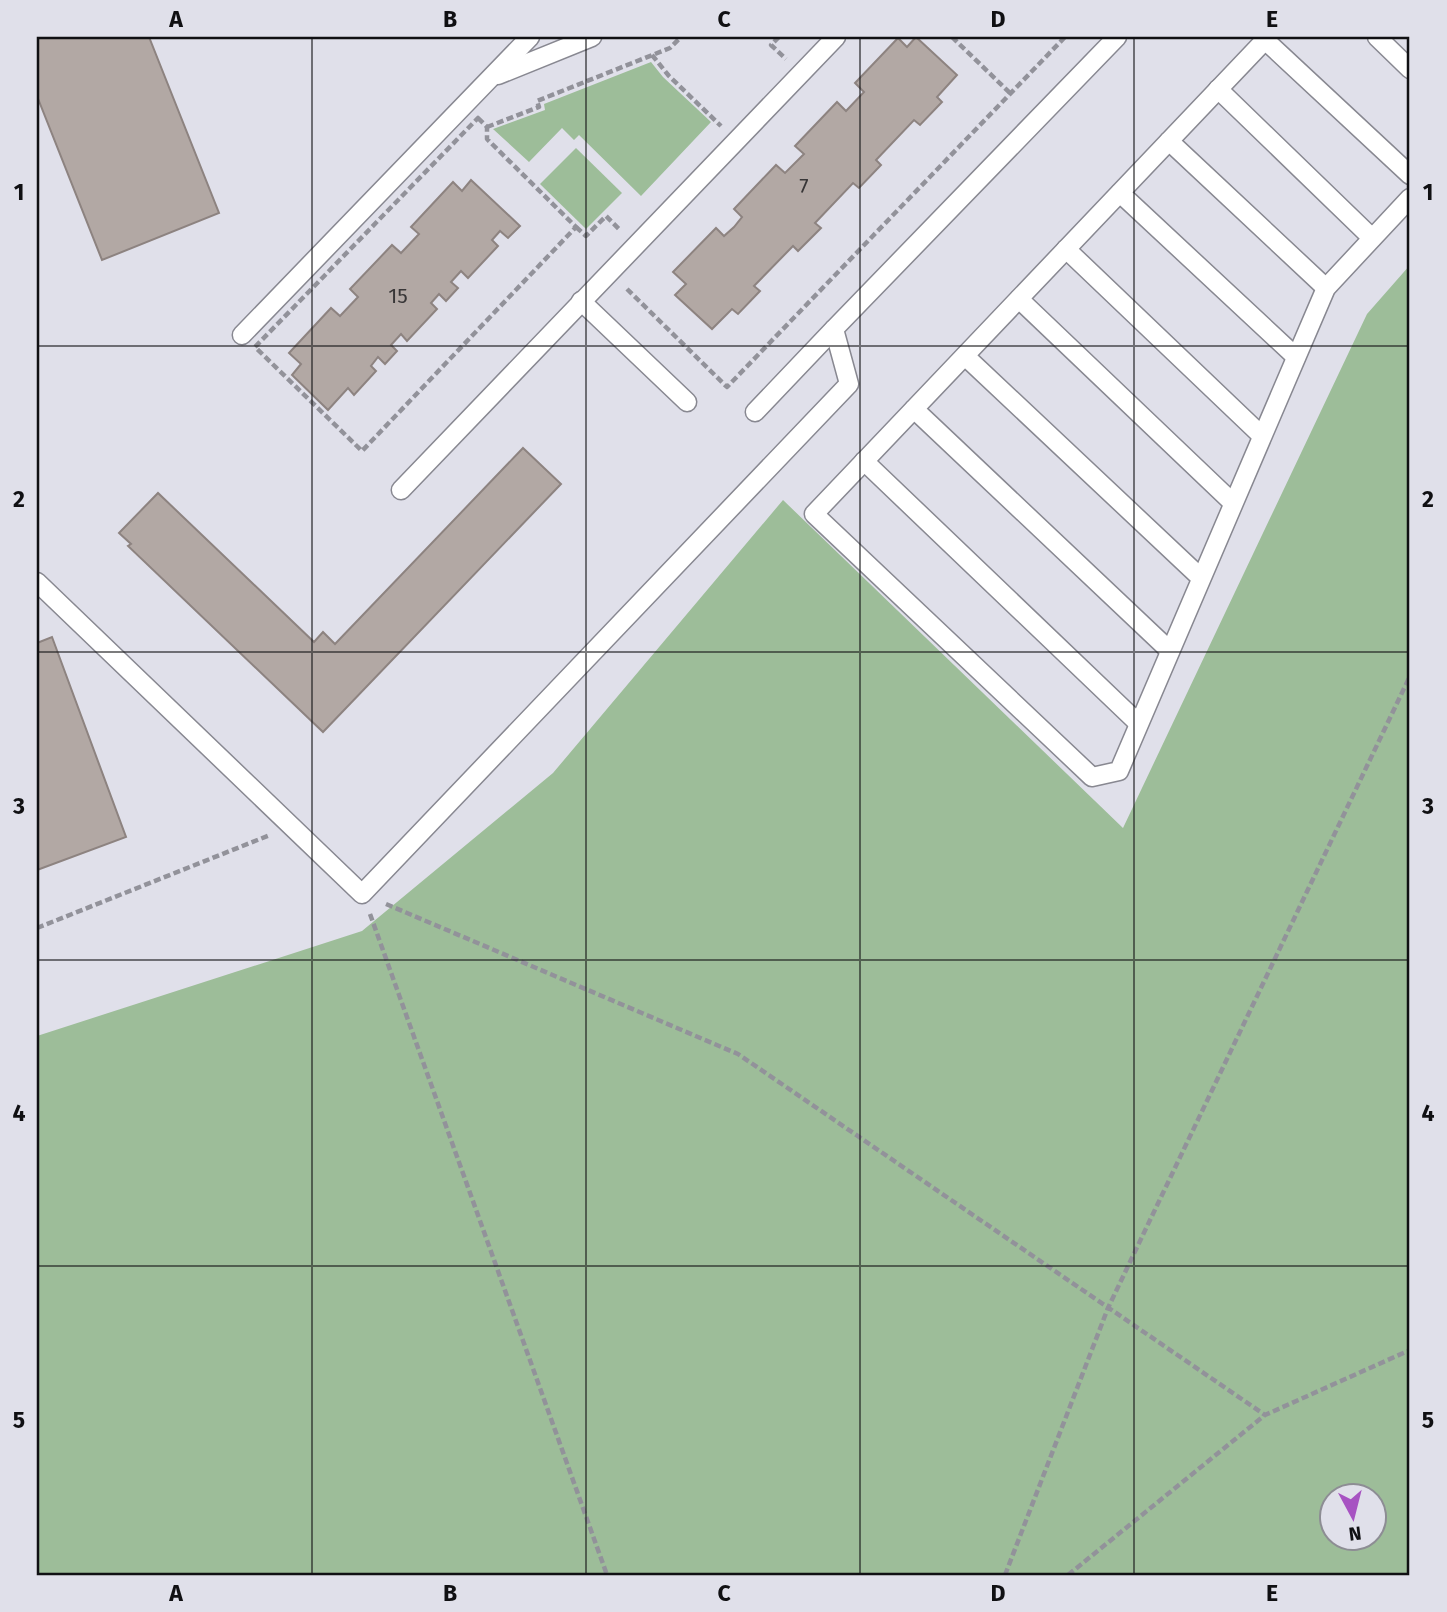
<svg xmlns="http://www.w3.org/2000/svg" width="1447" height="1612" viewBox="0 0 1447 1612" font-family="'Fira Sans',sans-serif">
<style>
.green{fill:#9dbd99;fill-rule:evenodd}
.building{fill:#b2a8a4;stroke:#8d8380;stroke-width:2}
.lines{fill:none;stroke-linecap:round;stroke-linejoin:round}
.service-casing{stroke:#888891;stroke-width:21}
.path{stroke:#92929a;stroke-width:4.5;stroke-dasharray:7 3.5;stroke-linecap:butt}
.service{stroke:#fff;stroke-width:18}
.grid{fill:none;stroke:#101013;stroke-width:2;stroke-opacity:0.55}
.labels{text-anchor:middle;stroke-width:5;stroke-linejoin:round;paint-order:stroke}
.number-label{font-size:21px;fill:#383637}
.neatline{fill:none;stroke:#101013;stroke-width:2.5}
.grid-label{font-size:23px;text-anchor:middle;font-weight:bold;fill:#101013}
</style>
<rect width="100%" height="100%" fill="#e0e0ea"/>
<g class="green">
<polygon points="651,62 663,77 711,122 641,196 579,135 574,140 562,128 529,162 493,129 545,110 544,104"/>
<polygon points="576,148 622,193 586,229 540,184"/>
<path d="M 1410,265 L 1410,1575 L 37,1575 L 37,1036 L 362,931 L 553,773 L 783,500 L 1123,828 L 1367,314 ZM 1332,1496 L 1374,1496 L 1374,1538 L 1332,1538 Z"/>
</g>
<g class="building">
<polygon points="37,37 149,37 219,213 102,260 37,96"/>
<polygon points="916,37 957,75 937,97 942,102 920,125 914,120 876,160 881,165 859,188 853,183 815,223 821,228 798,251 793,246 754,286 760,291 738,314 732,309 712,329 675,295 686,284 673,272 716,228 724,236 734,227 742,217 734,209 776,165 785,173 804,154 795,146 837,102 846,111 864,92 855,83 898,38 907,47"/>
<polygon points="471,180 520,226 508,238 500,231 492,240 498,246 468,278 461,271 451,282 458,288 446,301 439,294 431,303 437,309 407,341 401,334 391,345 397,351 385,364 378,357 371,366 376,371 354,395 348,388 328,410 292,375 301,364 289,353 331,308 340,316 358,297 350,289 392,245 401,253 419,234 411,227 453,182 462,191"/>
<polygon points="523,448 561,484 323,732 128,546 131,544 119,533 158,493 314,642 323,632 335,644"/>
<polygon points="52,637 126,837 37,870 37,643"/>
</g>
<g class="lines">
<g class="service-casing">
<g id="service">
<polyline points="1268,37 814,514 1092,777 1119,771 1326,288 1410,198"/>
<polyline points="1377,37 1410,69"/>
<polyline points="1265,40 1410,175"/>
<polyline points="498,75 592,37"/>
<polyline points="1218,89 1372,238"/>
<polyline points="1169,141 1326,288"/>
<polyline points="1120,193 1296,357"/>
<polyline points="1066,249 1262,436"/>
<polyline points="1019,299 1233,503"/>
<polyline points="581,301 687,402"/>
<polyline points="242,335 530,37"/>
<polyline points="965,356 1201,578"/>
<polyline points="914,409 1170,651"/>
<polyline points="755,412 834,329"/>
<polyline points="864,461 1138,723"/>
<polyline points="401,490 836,37"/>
<polyline points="37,582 362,894 849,384 834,329 1117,37"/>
</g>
</g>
<g class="path">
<polyline points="779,37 771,45 786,59"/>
<polyline points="952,37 1010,93"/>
<polyline points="652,55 669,76 721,126"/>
<polygon points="478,118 487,127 487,139 576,227 362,451 255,347"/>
<polyline points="487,127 539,107 537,101 670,48 681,37"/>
<polyline points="576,227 586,236 606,216 621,231"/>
<polyline points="627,289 727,387 1065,37"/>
<polyline points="386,904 738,1054 1265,1415"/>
<polyline points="370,914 607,1575"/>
<polyline points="37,928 270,835"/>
<polyline points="1005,1575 1108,1308 1410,676"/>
<polyline points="1068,1575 1265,1415 1410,1350"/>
</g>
<use href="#service" class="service"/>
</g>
<path class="grid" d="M 312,37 L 312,1575M 586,37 L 586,1575M 860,37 L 860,1575M 1134,37 L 1134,1575M 37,346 L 1410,346M 37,652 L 1410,652M 37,960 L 1410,960M 37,1266 L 1410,1266"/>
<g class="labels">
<g class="number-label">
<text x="804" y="193">7</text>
<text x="398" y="303">15</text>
</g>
</g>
<rect width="1447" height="1612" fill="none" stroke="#e0e0ea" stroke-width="77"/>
<g transform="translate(1353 1517) rotate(173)"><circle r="33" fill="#e0e0ea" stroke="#8d8d94" stroke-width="2"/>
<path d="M0-5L12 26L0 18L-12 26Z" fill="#a753c2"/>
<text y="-10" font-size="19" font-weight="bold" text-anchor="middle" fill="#101013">N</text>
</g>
<rect x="38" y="38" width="1370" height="1536" class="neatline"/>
<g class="grid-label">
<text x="176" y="27">A</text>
<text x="450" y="27">B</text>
<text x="724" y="27">C</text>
<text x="998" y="27">D</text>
<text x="1272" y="27">E</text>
<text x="19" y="200">1</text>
<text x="1428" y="200">1</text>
<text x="19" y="507">2</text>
<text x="1428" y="507">2</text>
<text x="19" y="814">3</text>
<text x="1428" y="814">3</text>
<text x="19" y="1121">4</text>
<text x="1428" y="1121">4</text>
<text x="19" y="1428">5</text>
<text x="1428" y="1428">5</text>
<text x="176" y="1601">A</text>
<text x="450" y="1601">B</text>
<text x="724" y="1601">C</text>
<text x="998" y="1601">D</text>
<text x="1272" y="1601">E</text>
</g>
</svg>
